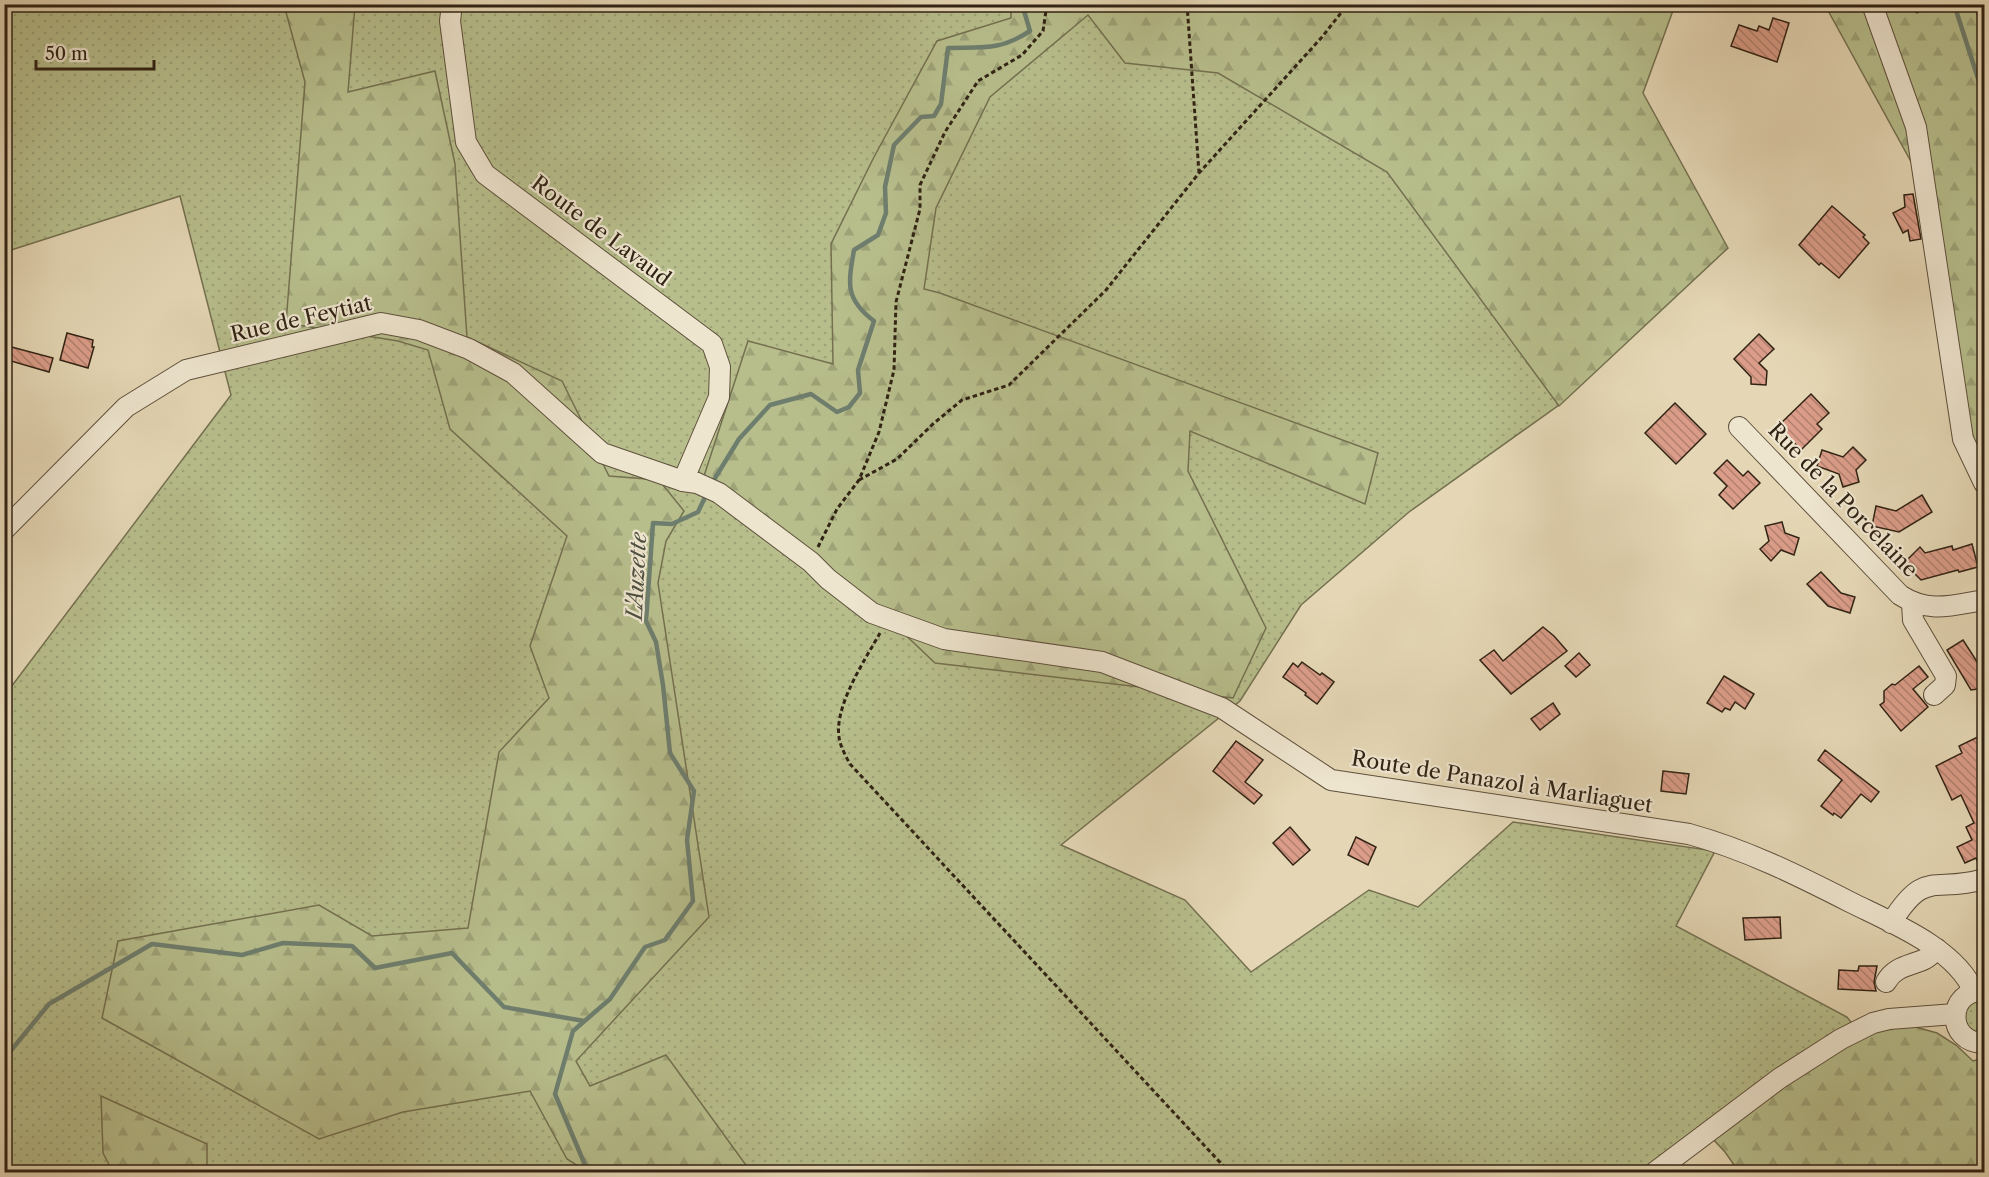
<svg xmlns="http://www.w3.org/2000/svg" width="1989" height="1177" viewBox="0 0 1989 1177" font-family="'Libre Caslon Text',serif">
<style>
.grass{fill:url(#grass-dots);stroke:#747050;stroke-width:1.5}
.forest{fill:url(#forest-firs);stroke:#747050;stroke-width:1.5}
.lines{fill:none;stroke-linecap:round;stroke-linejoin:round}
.stream{stroke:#6e7e6e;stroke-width:4.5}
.building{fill:url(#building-back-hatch);stroke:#312314;stroke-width:1.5}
.minor-casing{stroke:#5e503c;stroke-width:22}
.path{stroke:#312314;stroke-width:3;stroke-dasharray:4.5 3;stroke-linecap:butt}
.minor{stroke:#eee5cf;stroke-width:20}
.labels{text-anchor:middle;stroke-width:4.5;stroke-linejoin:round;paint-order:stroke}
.street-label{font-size:21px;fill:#312314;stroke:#eee5cf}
.water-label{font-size:22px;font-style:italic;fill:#4f5041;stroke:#eee5cf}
</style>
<defs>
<pattern id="grass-dots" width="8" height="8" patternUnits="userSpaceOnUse" patternTransform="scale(1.5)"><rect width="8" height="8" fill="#b7be8c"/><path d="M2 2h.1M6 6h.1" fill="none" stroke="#9ea378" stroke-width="1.8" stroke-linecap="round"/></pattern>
<pattern id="forest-firs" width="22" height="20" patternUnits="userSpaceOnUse" patternTransform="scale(1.5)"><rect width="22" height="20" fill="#b7be8c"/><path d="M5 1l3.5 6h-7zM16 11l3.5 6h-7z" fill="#9ea378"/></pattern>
<pattern id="building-back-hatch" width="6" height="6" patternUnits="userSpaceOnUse" patternTransform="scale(1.5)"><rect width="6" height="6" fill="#db9d89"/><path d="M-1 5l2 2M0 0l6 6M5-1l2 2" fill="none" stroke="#b2806f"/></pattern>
</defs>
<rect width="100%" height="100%" fill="#e5d7b5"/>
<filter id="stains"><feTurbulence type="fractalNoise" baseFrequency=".00333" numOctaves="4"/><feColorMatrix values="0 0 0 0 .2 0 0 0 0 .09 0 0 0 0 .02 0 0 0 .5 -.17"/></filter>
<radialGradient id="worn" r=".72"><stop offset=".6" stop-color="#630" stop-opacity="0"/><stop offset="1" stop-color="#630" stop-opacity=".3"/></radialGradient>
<g class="grass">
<polygon points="5,5 1283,5 1559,405 1409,512 1301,605 1240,701 1061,845 1185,900 1251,972 1369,890 1418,907 1513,822 1715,851 1676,926 1847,1017 1861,1035 1668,1172 5,1172 5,695 231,395 180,196 5,252"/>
<path d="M 1984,999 L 1984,1033 C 1964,1034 1961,1019 1969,1003 Z"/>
</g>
<g class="forest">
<polygon points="1983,4 1984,10 1984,473 1981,473 1915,169 1825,5"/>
<polygon points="284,5 355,5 348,92 435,71 455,164 467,337 562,381 609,476 659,480 684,511 666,541 658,583 709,917 576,1061 590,1086 666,1055 751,1172 587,1172 567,1159 530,1091 403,1112 319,1139 102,1018 118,941 319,905 372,936 468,928 499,752 549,698 530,646 567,536 450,429 428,350 398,341 286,323 305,82"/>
<polygon points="1011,5 1675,5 1643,93 1728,248 1559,406 1387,172 1218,73 1125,63 1088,15 990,97 936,208 924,289 940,293 1378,453 1365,504 1190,431 1188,471 1266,628 1233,698 935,663 875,606 704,476 748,341 833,364 831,244 874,157 937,41 1011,18"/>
<polygon points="1905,1024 1937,1033 1956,1045 1973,1061 1984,1058 1984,1172 1739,1172 1725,1152 1713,1139 1772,1091 1861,1035"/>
<polygon points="101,1096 207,1144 207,1172 113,1172 103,1153"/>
</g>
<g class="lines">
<g class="stream">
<polyline points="1954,4 1984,97"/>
<path d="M 712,483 L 739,439 L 770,405 L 811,394 L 837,412 L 849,407 L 860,393 L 858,370 L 874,321 C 845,299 848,284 854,250 L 878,235 L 886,213 L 885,187 L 894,145 L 921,117 L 934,116 L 941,104 L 948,48 C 983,47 999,51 1030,31 L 1022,4"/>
<polyline points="4,1059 49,1004 152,944 242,955 283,943 352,946 375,968 452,953 504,1007 584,1021"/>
<polyline points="588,1172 555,1094 573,1031 610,999 645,947 665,940 693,901 687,840 694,791 670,753 663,685 656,642 646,621 653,523 672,524 698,512 707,493"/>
</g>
</g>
<g class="building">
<polygon points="1773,18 1789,23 1777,62 1731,46 1739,25 1757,31 1759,26 1769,30"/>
<polygon points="1913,194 1921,239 1910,241 1908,230 1903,233 1893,213 1905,207 1904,195"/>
<polygon points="1832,206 1865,235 1863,237 1869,243 1839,278 1821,263 1819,265 1799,245"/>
<polygon points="67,333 93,340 92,347 94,347 88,368 60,360"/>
<polygon points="1759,334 1774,349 1759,363 1767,371 1766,385 1751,384 1751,377 1734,359"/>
<polygon points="4,345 53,358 49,372 4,359"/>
<polygon points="1811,394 1829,413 1817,424 1822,429 1801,450 1778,426"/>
<polygon points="1675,403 1706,434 1676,464 1645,433"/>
<polygon points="1853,447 1866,460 1856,470 1859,482 1843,487 1839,474 1817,466 1822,450 1843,457"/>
<polygon points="1727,460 1743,476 1748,471 1760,483 1733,509 1719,495 1727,486 1714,473"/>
<polygon points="1922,495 1932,512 1899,532 1872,526 1876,506 1896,511"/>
<polygon points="1782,522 1785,533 1799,538 1794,555 1781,550 1771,561 1760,549 1769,541 1765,526"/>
<polygon points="1972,544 1978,567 1959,572 1958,570 1921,580 1904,563 1920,547 1925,553 1952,546 1953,550"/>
<polygon points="1821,572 1841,593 1855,597 1850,613 1828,606 1807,584"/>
<polygon points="1543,627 1554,636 1567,651 1511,694 1480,660 1494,650 1503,661"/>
<polygon points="1963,640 1981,668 1984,668 1984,688 1971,690 1947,650"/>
<polygon points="1579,653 1590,665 1576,677 1565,666"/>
<polygon points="1302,662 1320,675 1322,673 1334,682 1317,704 1305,695 1306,693 1283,677 1293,663 1298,667"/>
<polygon points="1919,666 1928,677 1913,689 1928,707 1901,731 1880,705 1884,702 1884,691 1892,684 1895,685"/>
<polygon points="1724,676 1754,694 1745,709 1735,702 1730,710 1725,708 1722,712 1707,703"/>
<polygon points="1553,703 1560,714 1540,730 1531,719"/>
<polygon points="1984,734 1984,775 1981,785 1984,792 1984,867 1980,868 1976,858 1965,863 1957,847 1972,840 1966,827 1974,823 1961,795 1952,800 1936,766 1962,753 1959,746"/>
<polygon points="1236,741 1263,760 1245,782 1262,795 1254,804 1213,771"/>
<polygon points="1825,750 1879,792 1871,802 1861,794 1841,818 1834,813 1833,815 1821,806 1842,780 1818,760"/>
<polygon points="1663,771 1689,774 1686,794 1661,791"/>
<polygon points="1290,827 1310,850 1293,865 1273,843"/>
<polygon points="1356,837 1376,847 1368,865 1348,855"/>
<polygon points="1780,917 1781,938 1745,940 1743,918"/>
<polygon points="1859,966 1877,966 1874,982 1876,991 1838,989 1839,970 1858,971"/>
</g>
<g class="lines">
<g class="minor-casing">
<g id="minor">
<polyline points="452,4 450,21 466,142 485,174 712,344 720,367 719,397 683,481"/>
<polyline points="1872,4 1916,127 1963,439 1984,483"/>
<path d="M 1739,427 L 1900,595 C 1929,614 1953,605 1984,600"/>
<path d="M 4,530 L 126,407 L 186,370 L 381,323 L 419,330 L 469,349 L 513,373 L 602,453 L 683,481 L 697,483 L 719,493 L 811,562 L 828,579 L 872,613 L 944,639 L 1102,662 L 1222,708 L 1331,780 L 1689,834 C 1747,850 1797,875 1850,902 C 1890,922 1956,948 1974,992"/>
<polyline points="1912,603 1913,620 1946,676 1945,685 1934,695"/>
<path d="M 1891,923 C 1926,867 1934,894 1984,879"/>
<path d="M 1886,982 C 1895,966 1910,966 1925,959 C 1929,957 1933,953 1937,949"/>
<path d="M 1984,991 C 1947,989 1945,1043 1984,1043"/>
<polyline points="1655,1172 1780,1078 1841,1039 1873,1023 1889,1019 1955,1014"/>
</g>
</g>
<g class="path">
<polyline points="1187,4 1199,173"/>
<polyline points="1912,4 1917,12 1927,4"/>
<polyline points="1975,4 1984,33"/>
<polyline points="859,480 897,459 933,424 962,400 1009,385 1106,290 1199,173 1322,37 1348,4"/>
<polyline points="818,547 837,509 859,480 879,432 894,370 896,302 920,209 920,185 945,132 978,81 1022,55 1043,31 1047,4"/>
<path d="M 880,633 C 865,660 831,710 840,742 C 842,749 846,757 850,764 L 1229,1172"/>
</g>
<use href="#minor" class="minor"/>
</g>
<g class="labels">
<g class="street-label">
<text transform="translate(601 231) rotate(37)" y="7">Route de Lavaud</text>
<text transform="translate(301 319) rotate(-13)" y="7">Rue de Feytiat</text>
<text transform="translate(1843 500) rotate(46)" y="7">Rue de la Porcelaine</text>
<text transform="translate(1502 782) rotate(9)" y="7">Route de Panazol à Marliaguet</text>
</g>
<g class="water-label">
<text transform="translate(636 576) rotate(-87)" y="8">L'Auzette</text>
</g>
</g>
<rect width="1989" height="1177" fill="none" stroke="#e5d7b5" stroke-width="24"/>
<rect x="6" y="6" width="1977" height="1165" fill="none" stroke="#312314" stroke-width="3"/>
<rect x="12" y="12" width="1965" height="1153" fill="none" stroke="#312314" stroke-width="1.5"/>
<path d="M36 60v9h118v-9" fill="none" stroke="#312314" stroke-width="3"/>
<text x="45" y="60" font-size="18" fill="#312314" stroke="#eee5cf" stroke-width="4.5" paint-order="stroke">50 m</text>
<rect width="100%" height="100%" filter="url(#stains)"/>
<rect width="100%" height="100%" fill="url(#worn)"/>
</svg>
